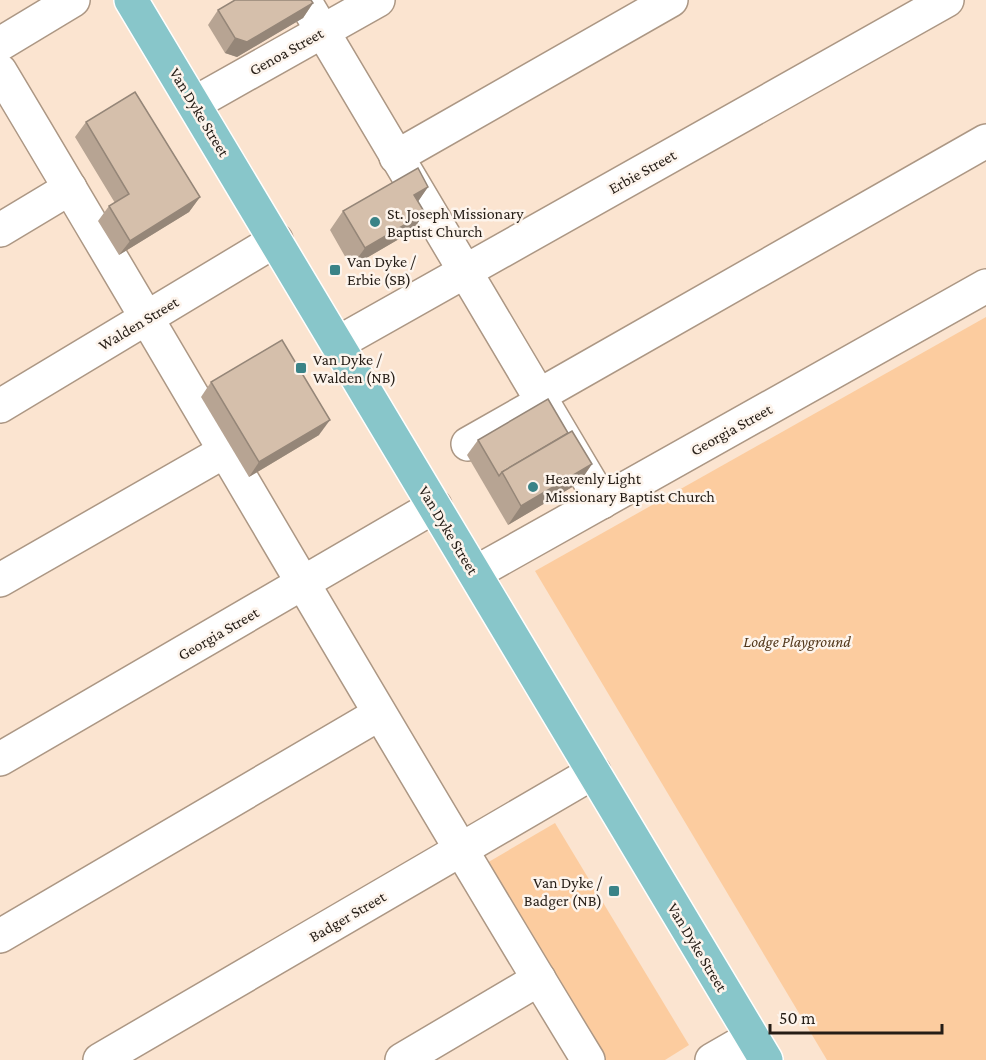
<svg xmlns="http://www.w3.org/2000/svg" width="986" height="1060" viewBox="0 0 986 1060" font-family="'Crimson Pro',serif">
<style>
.green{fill:#fccc9f}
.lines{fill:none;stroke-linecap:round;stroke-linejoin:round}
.minor-casing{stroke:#ac9784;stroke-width:36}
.major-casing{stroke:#fff;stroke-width:36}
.minor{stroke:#fff;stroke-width:33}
.major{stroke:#88c6ca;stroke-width:33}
.wall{fill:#b7a493}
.shaded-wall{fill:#958678}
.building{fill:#d5bfab;stroke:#958678;stroke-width:1.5}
.poi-dot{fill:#3a8387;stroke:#fdf4ec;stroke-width:2}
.labels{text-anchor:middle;stroke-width:5;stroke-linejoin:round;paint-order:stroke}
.street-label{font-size:16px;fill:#251d16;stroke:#fdf4ec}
.poi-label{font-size:16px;fill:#251d16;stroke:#fdf4ec;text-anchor:start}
.park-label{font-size:16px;font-style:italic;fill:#52371b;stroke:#fdf4ec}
</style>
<rect width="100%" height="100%" fill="#fbe4d0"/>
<g class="green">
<polygon points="986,317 986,1060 827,1060 535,571"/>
<polygon points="555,823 689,1045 665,1060 596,1060 480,867"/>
</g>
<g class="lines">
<g class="minor-casing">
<g id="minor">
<polyline points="304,0 602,502"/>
<polyline points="0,44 73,0"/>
<path d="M 0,71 C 197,400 388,733 588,1060"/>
<polyline points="195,103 378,0"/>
<polyline points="396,157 671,0"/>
<polyline points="0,230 70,188"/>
<polyline points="338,343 947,0"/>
<polyline points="538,396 986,141"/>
<polyline points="0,406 276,240"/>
<polyline points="468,444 542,402"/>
<polyline points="475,573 986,286"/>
<polyline points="0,580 225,451"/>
<polyline points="0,759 435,506"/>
<polyline points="0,936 379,714"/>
<polyline points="100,1060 594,772"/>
<polyline points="402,1060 539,979"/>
<polyline points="712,1060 752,1037"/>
</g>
</g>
<g class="major-casing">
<polyline id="major" points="131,0 766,1060"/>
</g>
<use href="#minor" class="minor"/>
<use href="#major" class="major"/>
</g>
<g class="wall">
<polygon points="313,3 303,18 237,57 225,53 208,25 218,10"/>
<polygon points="86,122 200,197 189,212 119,255 98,221 109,206 115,203 75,137"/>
<polygon points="428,187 418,201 425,213 411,232 351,267 330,230 343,211"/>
<polygon points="211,382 319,435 249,477 201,397"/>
<polygon points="568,433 592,464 579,483 508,525 467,455 478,440"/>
</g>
<g class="shaded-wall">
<polygon points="313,3 303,18 237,57 225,53 235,38"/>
<polygon points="428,187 415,206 414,195"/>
<polygon points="200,197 189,212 119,255 130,241"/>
<polygon points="425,213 411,232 351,267 365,248"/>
<polygon points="330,420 319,435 249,477 259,462"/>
<polygon points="592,464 579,483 508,525 521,506"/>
</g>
<g class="building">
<polygon points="235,0 311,0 313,3 247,42 235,38 218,10"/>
<polygon points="135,92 200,197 130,241 109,206 129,194 86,122"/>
<polygon points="418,168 428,187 414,195 425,213 365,248 343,211"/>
<polygon points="282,340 330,420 259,462 211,382"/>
<polygon points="548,399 568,433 502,472 499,476 478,440"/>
<polygon points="572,431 592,464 521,506 502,472"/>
</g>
<g class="poi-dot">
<circle cx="375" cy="222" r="6"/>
<rect x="329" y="264" width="12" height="12" rx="3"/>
<rect x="295" y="362" width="12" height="12" rx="3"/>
<circle cx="533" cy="487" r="6"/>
<rect x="608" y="885" width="12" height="12" rx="3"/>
</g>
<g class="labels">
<g class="street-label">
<text transform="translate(286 51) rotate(-29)" y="6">Genoa Street</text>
<text transform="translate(200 112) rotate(59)" y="6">Van Dyke Street</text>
<text transform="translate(642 171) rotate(-29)" y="6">Erbie Street</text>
<text transform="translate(138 323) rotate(-31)" y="6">Walden Street</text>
<text transform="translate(731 429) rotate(-29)" y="6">Georgia Street</text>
<text transform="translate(449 530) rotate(59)" y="6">Van Dyke Street</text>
<text transform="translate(218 633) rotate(-30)" y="6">Georgia Street</text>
<text transform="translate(347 916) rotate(-30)" y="6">Badger Street</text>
<text transform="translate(698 947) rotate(59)" y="6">Van Dyke Street</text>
</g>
<g class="poi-label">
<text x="387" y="219">St. Joseph Missionary<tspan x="387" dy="18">Baptist Church</tspan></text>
<text x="347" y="267">Van Dyke /<tspan x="347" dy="18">Erbie (SB)</tspan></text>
<text x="313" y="365">Van Dyke /<tspan x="313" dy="18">Walden (NB)</tspan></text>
<text x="545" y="484">Heavenly Light<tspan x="545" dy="18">Missionary Baptist Church</tspan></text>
<text x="602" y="888" text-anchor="end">Van Dyke /<tspan x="602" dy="18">Badger (NB)</tspan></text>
</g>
<g class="park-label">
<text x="797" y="647">Lodge Playground</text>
</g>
</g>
<path d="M770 1024v9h172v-9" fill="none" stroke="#251d16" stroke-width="3"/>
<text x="779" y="1024" font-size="18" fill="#251d16" stroke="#fdf4ec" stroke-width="4.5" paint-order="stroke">50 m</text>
</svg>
